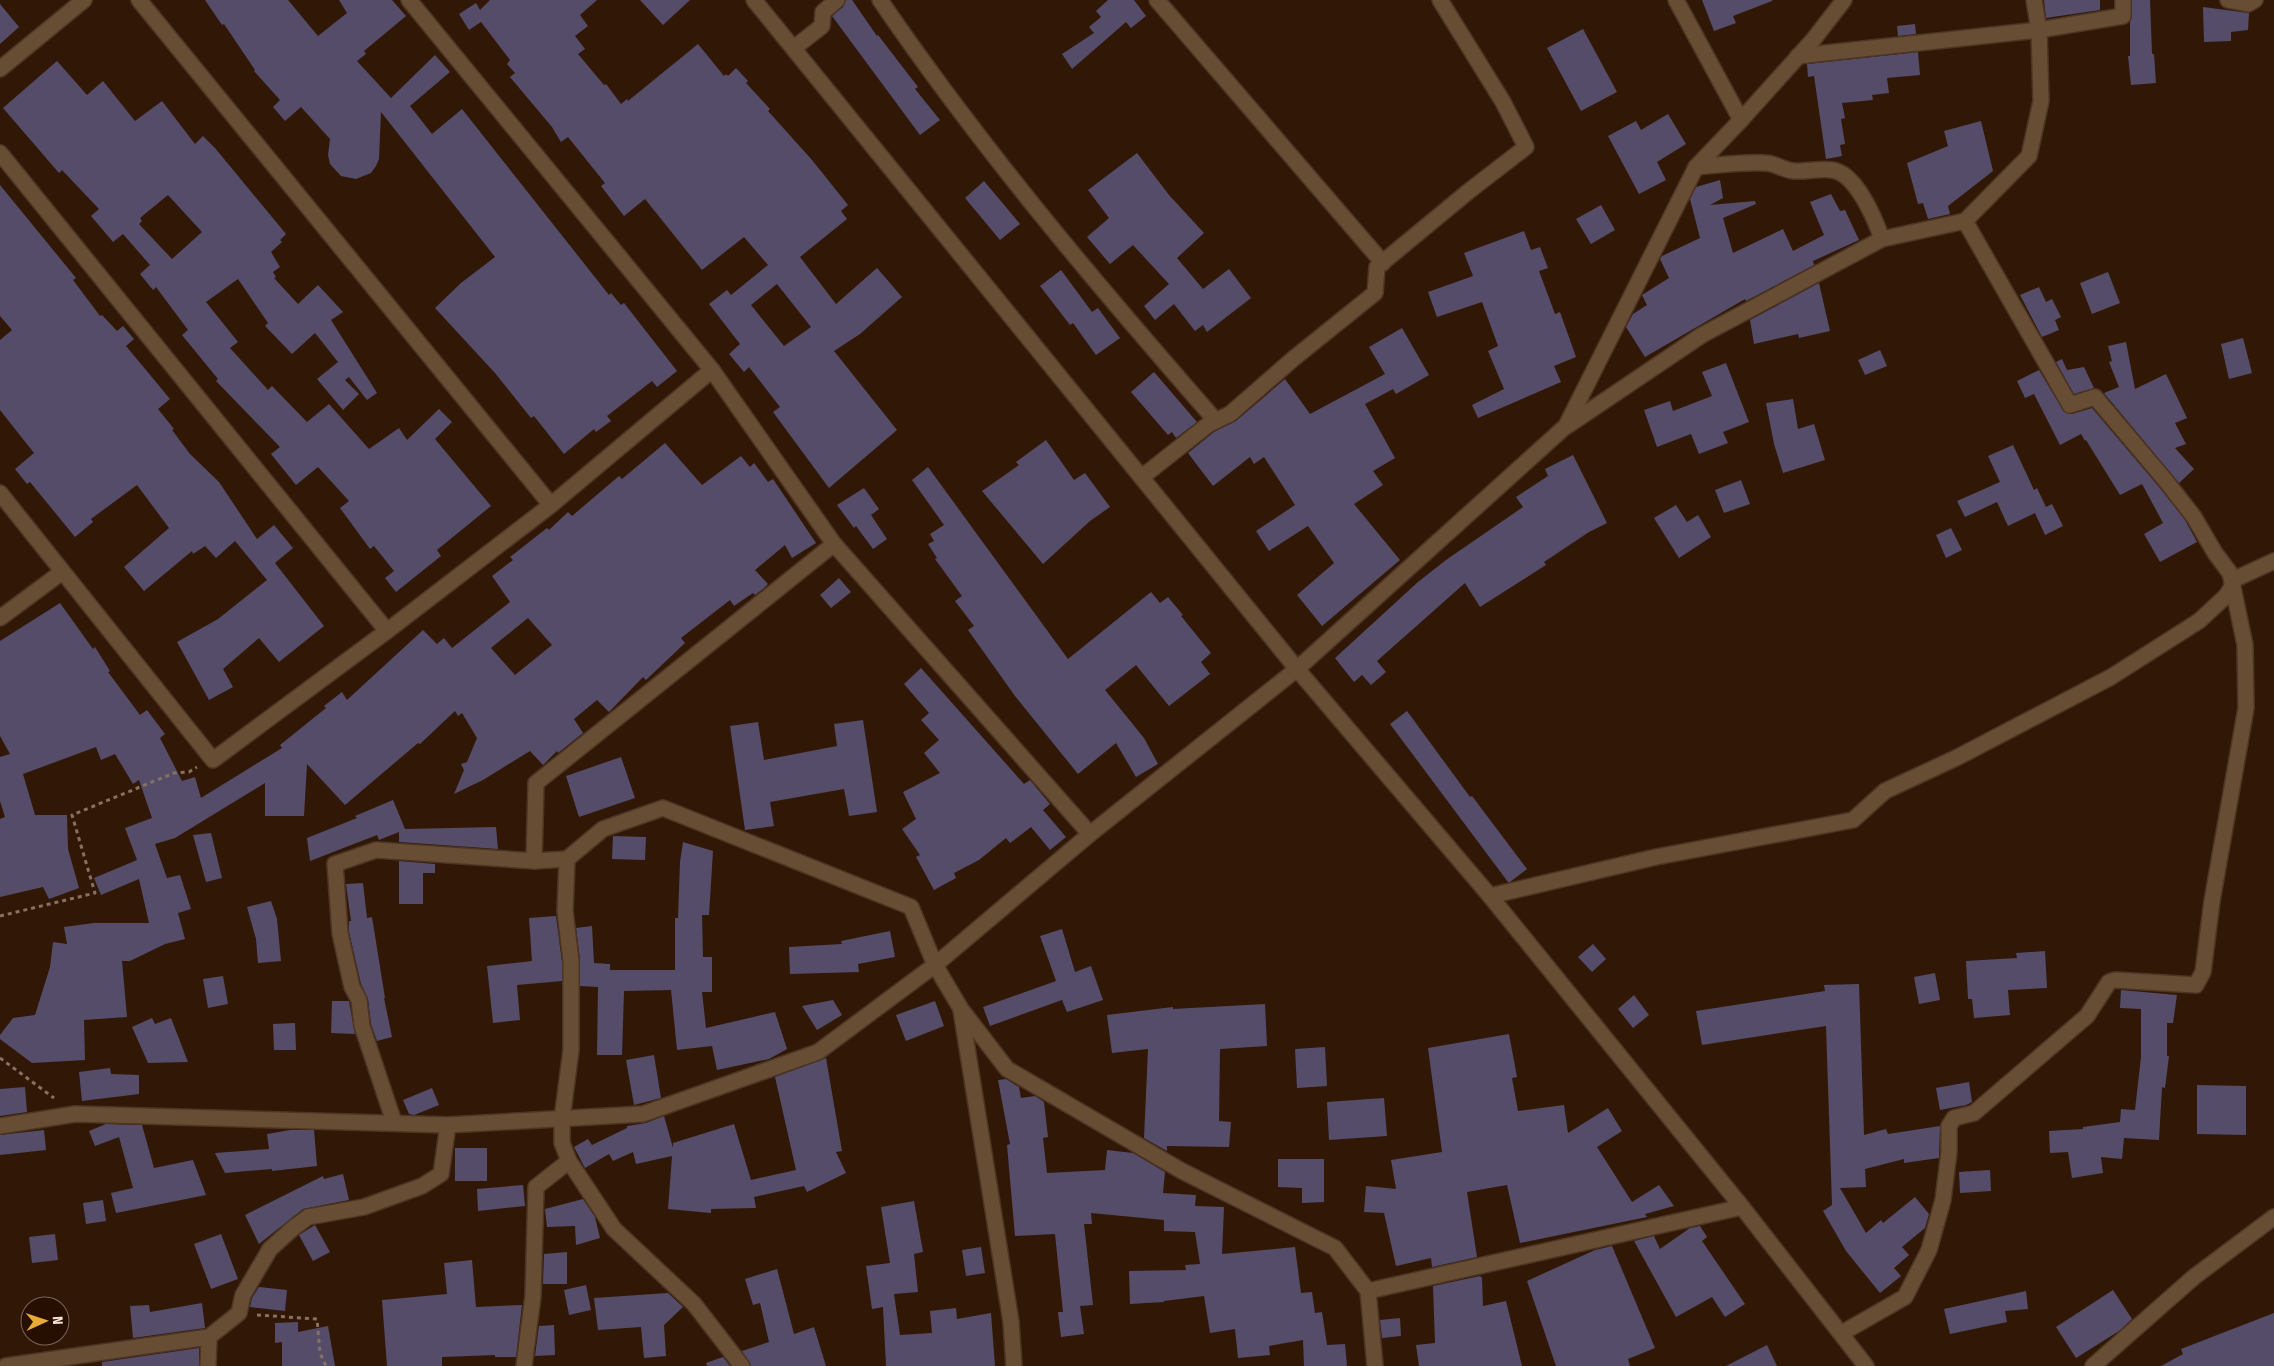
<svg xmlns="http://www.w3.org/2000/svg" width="2274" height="1366" viewBox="0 0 2274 1366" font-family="'Fira Sans Condensed',sans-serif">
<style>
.building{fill:#554c69;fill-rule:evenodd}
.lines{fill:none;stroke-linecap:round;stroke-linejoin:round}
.minor-casing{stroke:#4d3524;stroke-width:18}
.tertiary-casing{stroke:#4d3524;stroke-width:18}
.path{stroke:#877262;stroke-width:3;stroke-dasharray:4 4;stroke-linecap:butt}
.minor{stroke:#664d33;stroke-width:15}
.tertiary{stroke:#664d33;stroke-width:15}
</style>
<rect width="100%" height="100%" fill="#311806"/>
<g class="building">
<polygon points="205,0 288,0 318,36 347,13 339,0 392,0 406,16 364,51 366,54 357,61 391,98 435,55 450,72 410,106 432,134 462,109 609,295 611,293 621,305 624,303 677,371 657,387 652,381 607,416 611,421 596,432 594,429 564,454 534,416 531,418 495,373 435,308 461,283 495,257 381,112 379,159 376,166 371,173 356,179 341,176 330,164 328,155 330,139 301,107 285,121 273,107 280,100 254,71 255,70 224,24 222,25"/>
<path d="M 490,0 L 597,0 L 580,15 L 588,26 L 575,36 L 585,49 L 578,54 L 604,85 L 606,84 L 621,104 L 627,99 L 628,101 L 698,44 L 724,76 L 726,74 L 728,76 L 736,68 L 748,81 L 746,83 L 770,109 L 768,111 L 812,160 L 848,205 L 841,211 L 847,219 L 800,257 L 836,304 L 877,268 L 902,297 L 860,334 L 834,351 L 897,430 L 829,488 L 773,412 L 780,407 L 749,367 L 744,372 L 729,354 L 740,344 L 709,304 L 727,290 L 731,295 L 768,265 L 744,237 L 702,270 L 645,199 L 624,216 L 601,186 L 605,183 L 568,137 L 561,142 L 552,127 L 510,77 L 515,73 L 507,64 L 510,60 L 481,22 L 469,30 L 459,14 L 476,3 L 480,10 ZM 777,284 L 811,327 L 784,346 L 751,305 Z"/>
<polygon points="640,0 690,0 663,25"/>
<polygon points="846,0 852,0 877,36 878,35 918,87 915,89 940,120 920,135 832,16 843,7"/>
<polygon points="1108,0 1134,0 1146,16 1131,28 1126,22 1072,69 1062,54 1094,33 1089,27 1101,17 1096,11"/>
<polygon points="1702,0 1772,0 1772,1 1733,16 1736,23 1714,31"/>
<polygon points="2044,0 2100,0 2100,10 2046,18"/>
<polygon points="2132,0 2150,0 2152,54 2154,54 2156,83 2131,85 2128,56 2130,56 2130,22 2132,16"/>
<polygon points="0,4 19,27 0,44"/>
<polygon points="2203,7 2249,13 2248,30 2231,32 2231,41 2204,42"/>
<polygon points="1915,24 1916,34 1898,36 1897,26"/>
<polygon points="1583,29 1617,92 1581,111 1547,48"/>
<polygon points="1918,52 1920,75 1887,78 1889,93 1872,95 1873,100 1842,103 1845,118 1841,119 1845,144 1840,145 1842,156 1826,159 1814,76 1808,77 1807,64"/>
<path d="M 57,61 L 87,95 L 103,81 L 135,121 L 162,101 L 195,144 L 203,136 L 215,148 L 286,234 L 280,240 L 282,242 L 271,252 L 280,267 L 273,272 L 276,277 L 274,278 L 298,304 L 318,285 L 343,312 L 331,320 L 377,393 L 367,400 L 349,377 L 345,380 L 359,394 L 343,410 L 317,379 L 338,362 L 315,333 L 292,354 L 265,326 L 268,323 L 238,279 L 206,302 L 238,342 L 230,348 L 268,390 L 272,386 L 307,422 L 329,404 L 369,449 L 399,428 L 407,440 L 439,409 L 452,422 L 435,439 L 491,506 L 437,550 L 441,556 L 396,592 L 385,578 L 394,571 L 374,546 L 370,549 L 340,508 L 349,501 L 318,467 L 296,485 L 271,454 L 280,447 L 216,381 L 218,379 L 182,335 L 188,330 L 156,287 L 153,290 L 140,274 L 150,265 L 123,234 L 113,242 L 91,216 L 99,209 L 62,170 L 59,173 L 3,108 ZM 168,195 L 202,232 L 172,259 L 139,224 L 142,221 L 140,218 Z"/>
<polygon points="1668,114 1686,144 1657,162 1666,180 1639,194 1608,136 1636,121 1641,130"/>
<polygon points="1981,121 1993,171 1948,206 1950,214 1928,219 1923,203 1918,204 1907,163 1948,146 1944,131"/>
<polygon points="1137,153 1169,195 1204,233 1177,258 1203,289 1229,269 1251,298 1207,332 1203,325 1195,331 1174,304 1155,320 1144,306 1169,284 1133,245 1110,264 1087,237 1109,218 1088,190"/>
<polygon points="1720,180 1723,198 1710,205 1755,201 1756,204 1723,218 1733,253 1783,229 1793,251 1824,235 1810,202 1831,194 1840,211 1845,210 1859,240 1813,261 1814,265 1746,301 1745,299 1645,357 1626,327 1633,314 1647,305 1642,295 1669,278 1660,259 1662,256 1700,238 1690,199 1696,187"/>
<polygon points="984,181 1020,224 1000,240 965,198"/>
<polygon points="0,185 76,278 73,280 100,316 102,315 117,331 123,326 134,339 126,346 170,399 158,409 174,429 172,430 190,454 219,482 257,539 274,525 293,548 275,563 324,626 279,662 259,638 223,669 233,687 209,700 177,642 218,619 267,580 235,541 216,558 205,546 193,554 192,551 144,591 124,567 169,528 137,485 91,519 93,522 75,537 30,482 27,484 15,469 34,453 0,410 0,340 12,330 0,316"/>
<polygon points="1601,205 1615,230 1591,244 1576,219"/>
<polygon points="1524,231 1531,250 1540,247 1548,268 1539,271 1555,314 1560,312 1576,357 1554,366 1561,382 1478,418 1472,405 1504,389 1488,351 1498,346 1482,302 1437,317 1428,292 1473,276 1464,253"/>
<polygon points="1061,270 1092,312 1098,308 1120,338 1096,355 1073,323 1070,325 1040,286"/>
<polygon points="2108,272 2120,303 2092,314 2080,283"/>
<polygon points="1819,283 1830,331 1799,338 1798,334 1754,344 1750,320"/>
<polygon points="2039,287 2046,302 2052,299 2061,317 2055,320 2059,330 2042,337 2020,295"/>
<polygon points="1402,328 1429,375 1396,394 1393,389 1365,404 1395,458 1373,471 1383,485 1354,504 1400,560 1322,626 1297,595 1334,563 1308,526 1269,551 1256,531 1295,505 1264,457 1254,464 1250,457 1213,486 1188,453 1214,432 1236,421 1285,379 1310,414 1385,374 1369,347"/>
<polygon points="2243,338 2252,373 2229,379 2221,344"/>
<polygon points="2126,342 2135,389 2166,374 2187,418 2175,423 2186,444 2175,448 2194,469 2179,483 2104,393 2119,387 2109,362 2112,361 2108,346"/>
<polygon points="1880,350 1887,366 1865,375 1858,360"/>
<polygon points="2062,359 2067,370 2084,367 2094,388 2074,394 2056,362"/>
<polygon points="1726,363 1749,422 1723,432 1728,443 1699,454 1691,434 1657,447 1644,410 1670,401 1673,411 1712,396 1702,372"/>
<polygon points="2039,370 2064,412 2072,414 2092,408 2159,487 2185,520 2197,542 2160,562 2144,534 2163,523 2142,484 2120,495 2086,440 2085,441 2081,434 2060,445 2034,394 2025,398 2017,381"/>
<polygon points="1154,372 1197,422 1176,438 1172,432 1168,435 1131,392"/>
<polygon points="1793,399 1798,429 1814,424 1825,460 1783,473 1774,444 1766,403"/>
<polygon points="1046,440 1074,480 1085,473 1110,507 1090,521 1043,564 982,491 1019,465 1016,462"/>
<path d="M 665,443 L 702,485 L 741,456 L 750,467 L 754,463 L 768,482 L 773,479 L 816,543 L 792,558 L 785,545 L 755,570 L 768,584 L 764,588 L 755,595 L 753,593 L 734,606 L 730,600 L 681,638 L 685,643 L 646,680 L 643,677 L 609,712 L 597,700 L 574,719 L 583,733 L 558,753 L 557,751 L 543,765 L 530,751 L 483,780 L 454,794 L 464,770 L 461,764 L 467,762 L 477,738 L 462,713 L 458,716 L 455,711 L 420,744 L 418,743 L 345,805 L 307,764 L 304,816 L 265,816 L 265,783 L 175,838 L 155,844 L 167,878 L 180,875 L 191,909 L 178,913 L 185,939 L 165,944 L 130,961 L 122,961 L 127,1017 L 84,1020 L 85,1060 L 32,1063 L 0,1039 L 0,1035 L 13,1018 L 35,1015 L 50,967 L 53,942 L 67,944 L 64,927 L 94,923 L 149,923 L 139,879 L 101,895 L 94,878 L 137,860 L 125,828 L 152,818 L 139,780 L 133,784 L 115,754 L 101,760 L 96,747 L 23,774 L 35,815 L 67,815 L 68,849 L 79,888 L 49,899 L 43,887 L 0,897 L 0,819 L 5,817 L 0,801 L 0,757 L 10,754 L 0,736 L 0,641 L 60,603 L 93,649 L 95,647 L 110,671 L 108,672 L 140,715 L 147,710 L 165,734 L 160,738 L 182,781 L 195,777 L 201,798 L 282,748 L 280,745 L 326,708 L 324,706 L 342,692 L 347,700 L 423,630 L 437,644 L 444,638 L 452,648 L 510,602 L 492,576 L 513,560 L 510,557 L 547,528 L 549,530 L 568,512 L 572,516 L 619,476 L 622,479 ZM 528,618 L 552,645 L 515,675 L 491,648 Z"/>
<polygon points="2013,445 2034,490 2037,488 2046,507 2052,504 2063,526 2045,535 2035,513 2008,526 1997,502 1965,517 1957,501 2000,482 1988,456"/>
<polygon points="1573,455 1607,523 1589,532 1544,562 1546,565 1480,607 1465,583 1377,661 1386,672 1371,685 1362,675 1354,682 1335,658 1418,582 1446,560 1523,507 1516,497 1548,476 1545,469"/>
<polygon points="928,467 1068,659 1151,592 1160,603 1168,597 1183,615 1181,616 1211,653 1201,662 1210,674 1169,706 1136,665 1105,690 1144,738 1158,764 1136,777 1116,743 1078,774 1015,696 968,630 974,626 955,601 962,596 935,559 937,558 928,544 934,541 930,534 944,525 912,480"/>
<polygon points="1741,480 1750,504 1724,513 1715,490"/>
<polygon points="864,488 879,509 871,515 887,539 873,549 856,526 854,528 837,505"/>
<polygon points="1676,505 1687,522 1698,515 1711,537 1679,558 1654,518"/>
<polygon points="1951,528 1962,550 1946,558 1936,535"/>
<polygon points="839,578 851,592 831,608 820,595"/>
<polygon points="921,668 1024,784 1030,780 1050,804 1043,810 1066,837 1050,850 1031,827 1010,843 1006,838 979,860 954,873 956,878 934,890 916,857 920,855 902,829 916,819 903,792 940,773 924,753 939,740 921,720 929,713 904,684"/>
<polygon points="1407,711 1470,797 1472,796 1527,869 1510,882 1508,882 1390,724"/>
<polygon points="863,720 877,812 849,816 844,789 770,802 774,826 745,830 730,726 758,722 764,760 837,746 834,724"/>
<polygon points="621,757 635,798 579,817 566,776"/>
<polygon points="393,800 405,829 496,827 498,849 399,842 399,832 379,840 377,835 310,861 307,838 357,818 355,816"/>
<polygon points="211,833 222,878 206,882 193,835"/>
<polygon points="613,836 646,837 645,860 612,859"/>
<polygon points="683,842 713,851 709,915 702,915 703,957 712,957 712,992 702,992 706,1028 775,1012 787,1049 769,1059 717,1070 712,1046 677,1050 671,990 624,991 622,1055 597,1055 598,987 580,986 580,960 576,928 592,926 594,963 610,964 610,970 675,970 675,918 678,918 680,862"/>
<polygon points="399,861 435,864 435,873 423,873 423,904 399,904"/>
<polygon points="363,883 367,918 372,917 385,998 384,998 392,1037 377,1041 371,1024 368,999 361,984 349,932 349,921 351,921 346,884"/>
<polygon points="271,901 277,919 281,961 258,963 256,939 247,907"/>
<polygon points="556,916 562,962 562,981 517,985 520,1020 493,1023 487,966 532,961 529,918"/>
<polygon points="1062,929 1075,972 1091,966 1103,1000 1067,1012 1062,1000 990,1026 983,1007 1056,981 1040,936"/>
<polygon points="890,931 895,957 858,964 859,972 790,974 789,947 842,944 841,941"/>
<polygon points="1593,944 1606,959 1592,972 1578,957"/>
<polygon points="2045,951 2047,988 2008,990 2010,1015 1974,1018 1972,999 1968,999 1966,961 2017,958 2016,953"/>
<polygon points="1935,973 1940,1000 1919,1004 1914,977"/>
<polygon points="223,976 228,1004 208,1008 203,979"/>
<polygon points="1859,984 1864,1135 1886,1129 1888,1134 1940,1126 1939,1158 1904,1163 1904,1159 1865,1169 1866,1187 1840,1188 1866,1233 1881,1220 1883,1223 1915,1197 1929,1214 1925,1228 1902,1247 1909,1255 1894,1268 1901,1276 1880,1293 1846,1251 1823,1211 1832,1205 1826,1026 1702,1045 1696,1011 1825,991 1824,985"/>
<polygon points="2121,990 2177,995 2173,1023 2167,1023 2167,1056 2169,1056 2165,1088 2162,1087 2159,1140 2124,1138 2122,1159 2101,1157 2103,1173 2072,1178 2068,1152 2050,1153 2049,1131 2083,1129 2083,1127 2120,1122 2121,1109 2135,1110 2141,1057 2141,1009 2120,1008"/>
<polygon points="1634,995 1649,1015 1633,1028 1618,1009"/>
<polygon points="833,1000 842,1015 817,1030 802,1006"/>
<polygon points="332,1001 349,1001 355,1034 331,1033"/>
<polygon points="935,1001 944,1026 906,1041 896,1015"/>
<polygon points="1265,1004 1267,1046 1220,1049 1219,1121 1231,1122 1229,1147 1167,1146 1167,1151 1144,1138 1148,1049 1112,1053 1107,1015 1173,1007 1173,1009"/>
<polygon points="152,1018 155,1024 171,1018 188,1062 148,1063 132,1027"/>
<polygon points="295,1023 296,1050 274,1050 273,1024"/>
<polygon points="1509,1034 1517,1077 1512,1078 1518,1111 1564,1105 1568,1133 1608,1108 1622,1131 1597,1147 1632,1202 1659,1185 1674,1206 1645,1214 1647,1217 1520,1243 1507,1185 1467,1192 1477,1257 1432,1267 1431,1258 1396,1266 1384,1213 1364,1212 1366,1186 1396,1189 1391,1160 1442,1152 1428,1048"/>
<polygon points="1325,1047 1327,1086 1297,1088 1295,1049"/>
<polygon points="654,1055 661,1098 634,1105 626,1060"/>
<polygon points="826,1058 842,1151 836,1152 846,1173 807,1192 804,1186 754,1197 756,1208 711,1209 711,1213 668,1209 672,1156 636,1164 633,1152 613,1161 609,1154 585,1168 574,1147 588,1139 592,1145 627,1128 627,1126 646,1123 664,1116 673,1148 673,1143 734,1124 751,1180 796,1170 775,1077"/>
<polygon points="110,1068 111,1074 139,1075 139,1094 82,1101 79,1072"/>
<polygon points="1006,1079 1019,1087 1021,1098 1035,1096 1044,1102 1048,1137 1043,1138 1047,1173 1105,1170 1107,1150 1133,1153 1165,1172 1163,1193 1196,1195 1195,1206 1224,1207 1222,1254 1295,1247 1301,1293 1312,1292 1315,1313 1322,1312 1327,1345 1345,1344 1347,1366 1304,1366 1303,1340 1269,1346 1270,1355 1238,1358 1235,1329 1210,1333 1204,1296 1164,1301 1164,1302 1130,1304 1129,1271 1186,1270 1185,1265 1200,1264 1195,1232 1164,1231 1164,1220 1091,1213 1092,1224 1084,1224 1093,1305 1080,1306 1084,1334 1061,1337 1058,1312 1063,1312 1055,1234 1015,1236 1007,1145 1010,1144 998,1080"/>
<polygon points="1969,1082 1972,1102 1966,1105 1940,1110 1936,1088"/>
<polygon points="2197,1085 2246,1086 2246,1135 2197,1134"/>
<polygon points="25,1087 27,1112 0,1116 0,1089"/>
<polygon points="432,1088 439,1105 414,1115 409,1114 403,1100"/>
<polygon points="1384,1098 1387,1136 1329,1140 1327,1102"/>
<polygon points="106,1124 142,1125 154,1168 193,1160 206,1195 116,1213 111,1193 133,1188 119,1137 95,1146 89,1131"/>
<polygon points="44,1130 46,1150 0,1155 0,1135"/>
<polygon points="290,1130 314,1130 317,1166 272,1171 272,1169 225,1173 215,1153 269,1149 267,1134"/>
<rect x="455" y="1148" width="32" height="33"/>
<polygon points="1278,1159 1324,1159 1324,1202 1302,1203 1302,1188 1278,1187"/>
<polygon points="1990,1170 1991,1191 1960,1193 1959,1172"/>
<polygon points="343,1174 349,1200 303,1209 259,1244 245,1215 323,1176 324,1179"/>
<polygon points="523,1185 525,1206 478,1211 477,1189"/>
<polygon points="583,1199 595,1217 600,1238 576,1245 575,1226 547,1227 545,1209"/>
<polygon points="103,1200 106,1221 86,1224 83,1203"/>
<polygon points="914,1201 923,1252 914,1254 918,1292 894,1294 900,1335 932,1333 930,1311 956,1308 957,1319 991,1313 995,1366 886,1366 883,1307 872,1309 866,1266 890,1263 881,1207"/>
<polygon points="315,1225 330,1252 313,1261 299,1235"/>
<polygon points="1700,1226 1707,1237 1702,1241 1745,1304 1725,1317 1712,1297 1676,1317 1634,1241 1654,1236 1660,1249 1690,1228"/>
<polygon points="55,1234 58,1260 32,1263 29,1237"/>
<polygon points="221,1234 238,1279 211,1289 194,1244"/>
<polygon points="1612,1246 1655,1348 1628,1359 1630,1366 1556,1366 1527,1281 1595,1250"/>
<polygon points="981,1247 985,1273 966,1276 962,1250"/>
<polygon points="567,1252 567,1284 543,1284 544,1254"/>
<polygon points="472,1260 476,1307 522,1305 516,1357 495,1357 495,1355 442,1357 442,1366 387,1366 382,1300 447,1294 444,1263"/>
<polygon points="777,1269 794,1334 814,1327 826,1366 751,1366 742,1351 769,1342 760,1303 753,1305 745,1279"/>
<polygon points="1480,1276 1482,1278 1483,1306 1506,1301 1522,1366 1419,1366 1416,1345 1435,1343 1433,1286"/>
<polygon points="586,1285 591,1310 569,1315 564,1290"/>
<polygon points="259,1287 287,1290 285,1311 250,1307 252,1298"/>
<polygon points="2113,1290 2132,1319 2119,1331 2076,1358 2056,1327"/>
<polygon points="2026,1291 2028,1309 2005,1311 2007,1322 1950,1334 1944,1309"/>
<polygon points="668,1293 683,1307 664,1325 666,1356 644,1358 641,1327 598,1330 594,1298"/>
<polygon points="202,1303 205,1328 133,1338 130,1306 149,1305 150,1312"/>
<polygon points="2274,1313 2274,1366 2161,1366 2183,1354 2181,1349"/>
<polygon points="1400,1318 1401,1336 1382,1338 1380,1320"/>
<polygon points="298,1322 298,1332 328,1326 335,1366 282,1366 282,1342 275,1343 275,1323"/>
<polygon points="554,1325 555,1355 535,1356 539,1326"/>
<polygon points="1767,1345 1777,1366 1726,1366"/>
<polygon points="199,1348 199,1366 102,1366 102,1362"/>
<polygon points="723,1357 730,1366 707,1366 706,1363"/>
</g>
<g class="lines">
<g class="minor-casing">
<g id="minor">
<polyline points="139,0 551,505"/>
<polyline points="409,0 712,370 834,544 1090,834"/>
<path d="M 880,0 C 981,148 1098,286 1216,421"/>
<polyline points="1157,0 1383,263"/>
<polyline points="1676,0 1741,120"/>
<polyline points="2228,0 2248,4 2255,0"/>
<polyline points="794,48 822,26 823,12 837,0"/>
<polyline points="1798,56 2039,30 2123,16 2123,0"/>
<polyline points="0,69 84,0"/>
<polyline points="0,153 387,631"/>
<path d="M 1696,167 C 1718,165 1742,162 1765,163 C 1775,163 1783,170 1794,171 C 1807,172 1819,168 1832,170 C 1856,173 1875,219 1882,239"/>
<polyline points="1567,426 1702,335 1882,239 1965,221 2029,156 2041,101 2039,30 2034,0"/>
<polyline points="1142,477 1209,424 1230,414 1293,359 1375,293 1377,267 1469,191 1526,147 1503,102 1440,0"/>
<polyline points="0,493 213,760 387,631 551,505 712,370"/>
<polyline points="834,544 536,783 534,861 567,859 603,829 663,808 911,907 935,965 961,1009 1007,1069 1182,1171 1335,1248 1368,1291 1375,1366"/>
<polyline points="2233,580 2274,561"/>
<polyline points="0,618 62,572"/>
<polyline points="567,859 565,911 571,961 571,1050 562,1119 562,1143 569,1161 614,1229 694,1304 742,1366"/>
<polyline points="1490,896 1656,857 1853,820 1885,791 1958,757 2111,677 2199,621 2226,596 2233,585"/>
<polyline points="961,1010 1011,1322 1014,1366"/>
<polyline points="394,1122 362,1026 359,1000 352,987 340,933 335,864 376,850 534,861"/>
<polyline points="0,1126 75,1114 448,1125 643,1114 818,1052 935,965 1090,834 1297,669 1566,426 1696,167 1741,120 1813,40 1844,0"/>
<polyline points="1368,1291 1742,1207"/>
<polyline points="1842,1333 1905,1297 1929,1250 1943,1200 1949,1152 1949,1126 1954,1118 1974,1113 2087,1016 2109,982 2115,980 2196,985 2203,972 2212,901 2246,708 2245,645 2230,573 2215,553 2194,517 2166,481 2095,397 2070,405 1965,221"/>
<polyline points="6,1366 209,1337 239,1313 243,1295 270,1249 292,1229 308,1217 364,1207 422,1186 441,1174 448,1125"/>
<polyline points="208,1366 209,1337"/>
<polyline points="524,1366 533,1296 536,1187 569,1161"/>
<polyline points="2093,1366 2194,1277 2274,1217"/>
</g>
</g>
<g class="tertiary-casing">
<polyline id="tertiary" points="754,0 1297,669 1490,896 1742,1207 1866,1366"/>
</g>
<g class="path">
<polyline points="0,916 95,893 72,815 174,773 189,772 197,767"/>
<polyline points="0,1058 54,1098"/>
<polyline points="257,1315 317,1319 320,1353 326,1366"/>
</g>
<use href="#minor" class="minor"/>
<use href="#tertiary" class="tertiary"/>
</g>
<g transform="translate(45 1321) rotate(87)"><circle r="24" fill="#270f00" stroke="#7a6557"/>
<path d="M0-4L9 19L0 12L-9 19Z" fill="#e6ac36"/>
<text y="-8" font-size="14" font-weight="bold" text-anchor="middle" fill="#f7e6da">N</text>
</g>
</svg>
